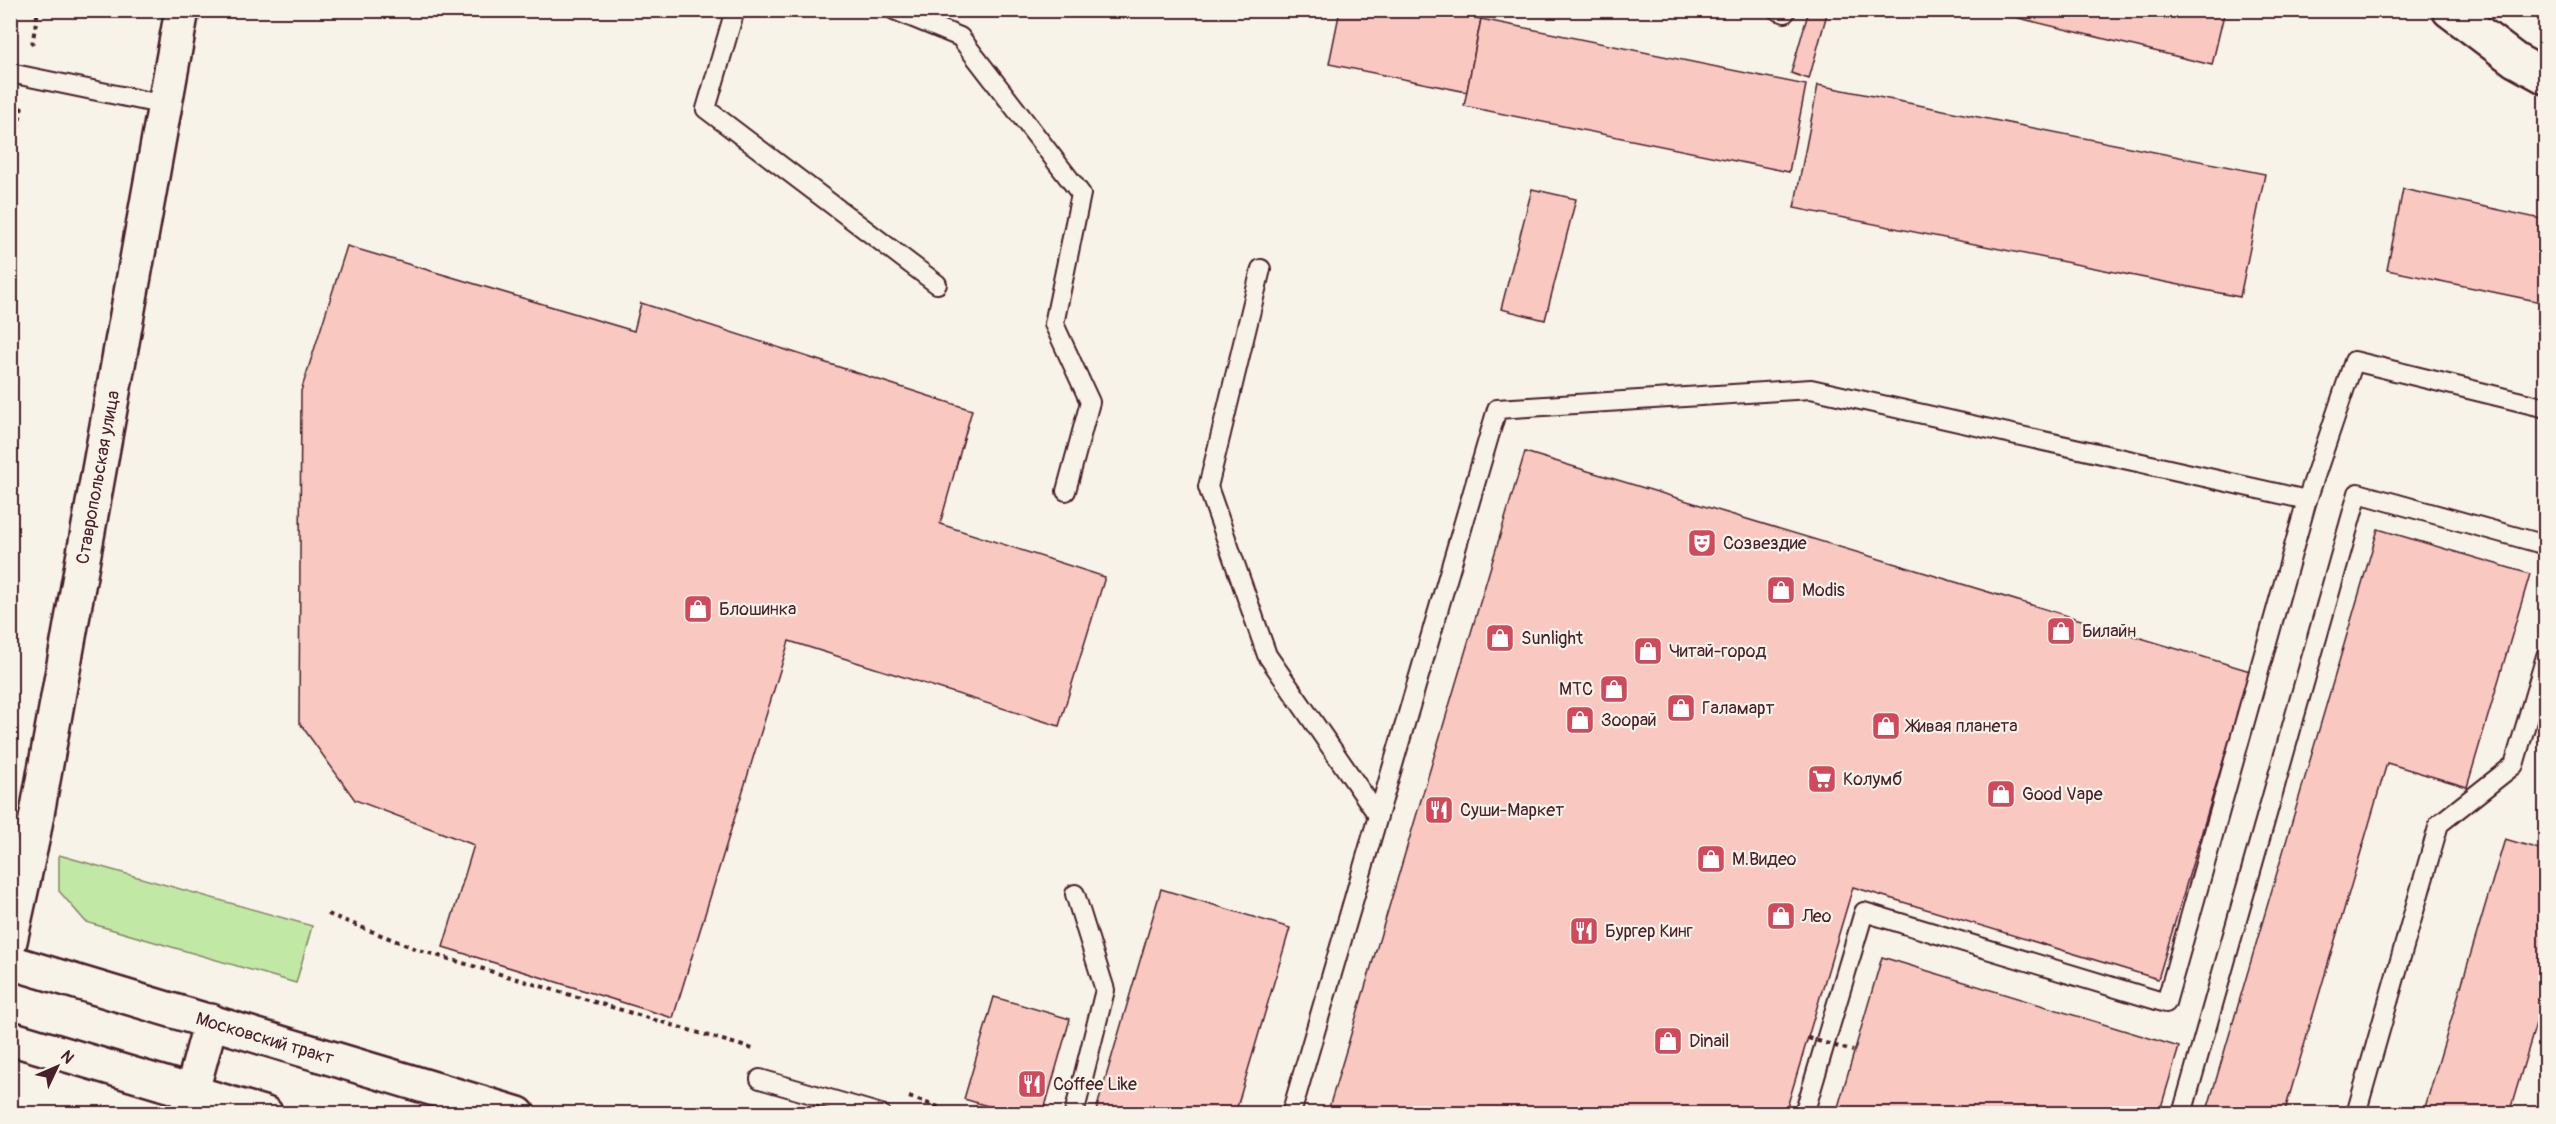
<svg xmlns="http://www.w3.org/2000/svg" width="2556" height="1124" viewBox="0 0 2556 1124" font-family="Pangolin,sans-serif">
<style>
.green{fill:#c1e9a5;stroke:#868468;stroke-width:1.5}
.building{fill:#f8c8c1;stroke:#4a1f2b;stroke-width:1.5}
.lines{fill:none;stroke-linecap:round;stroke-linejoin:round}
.lane-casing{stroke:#4a1f2b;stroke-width:22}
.street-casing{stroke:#4a1f2b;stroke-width:38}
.primary-casing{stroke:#4a1f2b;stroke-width:38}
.path{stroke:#4a1f2b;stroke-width:4;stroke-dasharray:4.5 4.5;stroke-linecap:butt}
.lane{stroke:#f7f3e8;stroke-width:18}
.street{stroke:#f7f3e8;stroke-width:33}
.primary{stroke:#f7f3e8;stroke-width:33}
.path-bridge{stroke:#4a1f2b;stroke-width:4;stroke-dasharray:4.5 4.5;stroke-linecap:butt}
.labels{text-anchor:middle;stroke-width:4.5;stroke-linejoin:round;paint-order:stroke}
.street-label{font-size:18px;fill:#4a1f2b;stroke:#f7f3e8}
.poi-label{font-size:18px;fill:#4a1f2b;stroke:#f7f3e8;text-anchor:start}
</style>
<rect width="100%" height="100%" fill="#f7f3e8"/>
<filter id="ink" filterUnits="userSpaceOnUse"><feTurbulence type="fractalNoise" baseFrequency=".0167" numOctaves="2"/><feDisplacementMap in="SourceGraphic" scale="12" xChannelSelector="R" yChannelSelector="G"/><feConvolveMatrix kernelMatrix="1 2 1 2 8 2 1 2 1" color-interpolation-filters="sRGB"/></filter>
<g filter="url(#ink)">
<polygon class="green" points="59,855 312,926 296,983 86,922 59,891"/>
<g class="building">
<polygon points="1340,10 1437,10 1481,19 1467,92 1329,64"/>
<polygon points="1809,10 1828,10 1809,79 1791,73"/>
<polygon points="1986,10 2225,10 2212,65"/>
<polygon points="1481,19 1806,85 1789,172 1464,106"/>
<polygon points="1818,85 2265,174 2240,297 1794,208"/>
<polygon points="1532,189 1576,199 1545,320 1501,309"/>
<polygon points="2403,189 2546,220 2546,303 2387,270"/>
<polygon points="347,246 634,331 641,303 972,410 940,524 1105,577 1059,726 789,641 673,1018 443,947 474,845 355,800 299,722 301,391"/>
<polygon points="1525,452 2250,671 2158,979 1853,887 1785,1114 1336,1114 1328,1111"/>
<polygon points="2378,529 2530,574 2467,787 2387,763 2284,1114 2206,1114"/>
<polygon points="2505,839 2546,851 2546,990 2509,1114 2423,1114"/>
<polygon points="1161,889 1290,928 1235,1114 1095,1114"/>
<polygon points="1882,957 2179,1047 2159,1114 1836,1114"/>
<polygon points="994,997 1070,1019 1043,1114 1015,1114 964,1099"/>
</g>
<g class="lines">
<g class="lane-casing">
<g id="lane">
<polyline points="735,10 706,109 937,284"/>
<polyline points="894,10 960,37 1081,194 1054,324 1090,402 1066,491"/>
<polyline points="1777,10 1785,13"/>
<polyline points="10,73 165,105"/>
<polyline points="1261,269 1208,487 1267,655 1377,814"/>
<polyline points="2307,500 2354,361 2546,408"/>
<polyline points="760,1079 881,1114"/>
<polyline points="1074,1114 1105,990 1075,894"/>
<polyline points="1291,1114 1497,409 1811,389 2307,500 2166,1003 1864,912 1804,1114"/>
<polyline points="2182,1114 2358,493 2546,545"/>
<polyline points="2356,1114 2439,824 2514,765 2546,656"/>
</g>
</g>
<g class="street-casing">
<g id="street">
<polyline points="2449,10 2515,60 2546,77"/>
<path id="s1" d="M 10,941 L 33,836 L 182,10"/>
<polyline points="186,1114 192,1091"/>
</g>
</g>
<g class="primary-casing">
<g id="primary">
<path id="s2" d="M 10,962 L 518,1114"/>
<polyline points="10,1038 266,1114"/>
<polyline points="192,1091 211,1021"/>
</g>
</g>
<g class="path">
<polyline points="32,45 38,10"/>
<polyline points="10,173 22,106"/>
<polyline points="328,914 419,950 753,1049"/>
<polyline points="909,1097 959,1114"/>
</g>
<use href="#lane" class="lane"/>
<use href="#street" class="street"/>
<use href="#primary" class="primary"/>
<polyline class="path-bridge" points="1808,1038 1853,1051"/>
</g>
</g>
<defs>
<g id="theatre-square" transform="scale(1.5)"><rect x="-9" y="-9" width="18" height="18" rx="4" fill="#d1495b" stroke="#f7f3e8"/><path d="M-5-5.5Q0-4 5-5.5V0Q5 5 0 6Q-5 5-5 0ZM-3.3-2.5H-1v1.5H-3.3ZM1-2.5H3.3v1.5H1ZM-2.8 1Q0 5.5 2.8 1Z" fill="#fff"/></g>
<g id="shop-square" transform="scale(1.5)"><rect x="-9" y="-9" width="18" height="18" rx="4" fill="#d1495b" stroke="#f7f3e8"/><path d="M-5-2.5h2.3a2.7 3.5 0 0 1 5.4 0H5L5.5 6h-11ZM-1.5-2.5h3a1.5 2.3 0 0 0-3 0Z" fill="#fff"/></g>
<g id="supermarket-square" transform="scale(1.5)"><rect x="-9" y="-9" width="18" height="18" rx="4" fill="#d1495b" stroke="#f7f3e8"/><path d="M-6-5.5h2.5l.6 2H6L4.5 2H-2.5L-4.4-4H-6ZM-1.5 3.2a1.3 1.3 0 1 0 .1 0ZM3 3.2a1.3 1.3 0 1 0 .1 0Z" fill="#fff"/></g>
<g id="restaurant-square" transform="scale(1.5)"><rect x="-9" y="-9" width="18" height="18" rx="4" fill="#d1495b" stroke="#f7f3e8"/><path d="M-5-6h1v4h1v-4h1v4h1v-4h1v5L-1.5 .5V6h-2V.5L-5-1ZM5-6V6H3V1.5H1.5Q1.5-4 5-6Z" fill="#fff"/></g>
</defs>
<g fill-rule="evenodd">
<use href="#theatre-square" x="1702" y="543"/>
<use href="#shop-square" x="1781" y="590"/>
<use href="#shop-square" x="698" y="609"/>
<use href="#shop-square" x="2061" y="631"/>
<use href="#shop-square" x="1500" y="638"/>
<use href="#shop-square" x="1648" y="651"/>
<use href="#shop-square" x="1614" y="689"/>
<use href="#shop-square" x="1681" y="708"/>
<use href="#shop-square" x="1580" y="720"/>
<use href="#shop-square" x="1886" y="726"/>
<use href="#supermarket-square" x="1822" y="779"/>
<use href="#shop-square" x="2001" y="794"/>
<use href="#restaurant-square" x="1439" y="810"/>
<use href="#shop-square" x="1711" y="859"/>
<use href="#shop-square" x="1781" y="916"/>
<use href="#restaurant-square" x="1584" y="931"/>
<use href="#shop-square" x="1668" y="1041"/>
<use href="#restaurant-square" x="1032" y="1084"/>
</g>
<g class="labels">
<g class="street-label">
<text dy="6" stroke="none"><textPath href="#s1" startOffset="472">Ставропольская улица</textPath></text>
<text dy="6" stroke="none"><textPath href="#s2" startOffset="266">Московский тракт</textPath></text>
</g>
<g class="poi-label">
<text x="1723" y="549">Созвездие</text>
<text x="1802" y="596">Modis</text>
<text x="719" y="615">Блошинка</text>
<text x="2082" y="637">Билайн</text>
<text x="1521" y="644">Sunlight</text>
<text x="1669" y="657">Читай-город</text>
<text x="1593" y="695" text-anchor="end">МТС</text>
<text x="1702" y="714">Галамарт</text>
<text x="1601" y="726">Зоорай</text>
<text x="1907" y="732">Живая планета</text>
<text x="1843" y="785">Колумб</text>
<text x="2022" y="800">Good Vape</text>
<text x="1460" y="816">Суши-Маркет</text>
<text x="1732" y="865">М.Видео</text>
<text x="1802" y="922">Лео</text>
<text x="1605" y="937">Бургер Кинг</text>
<text x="1689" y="1047">Dinail</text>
<text x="1053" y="1090">Coffee Like</text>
</g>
</g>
<rect width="2556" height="1124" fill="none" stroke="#f7f3e8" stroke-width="36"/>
<rect x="18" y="18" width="2520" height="1088" fill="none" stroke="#4a1f2b" stroke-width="2" filter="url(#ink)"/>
<g transform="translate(57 1067) rotate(46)" stroke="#f7f3e8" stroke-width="4.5" paint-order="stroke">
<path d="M0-4.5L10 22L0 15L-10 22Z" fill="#4a1f2b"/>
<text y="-9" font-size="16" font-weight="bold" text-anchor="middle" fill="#4a1f2b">N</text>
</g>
</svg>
